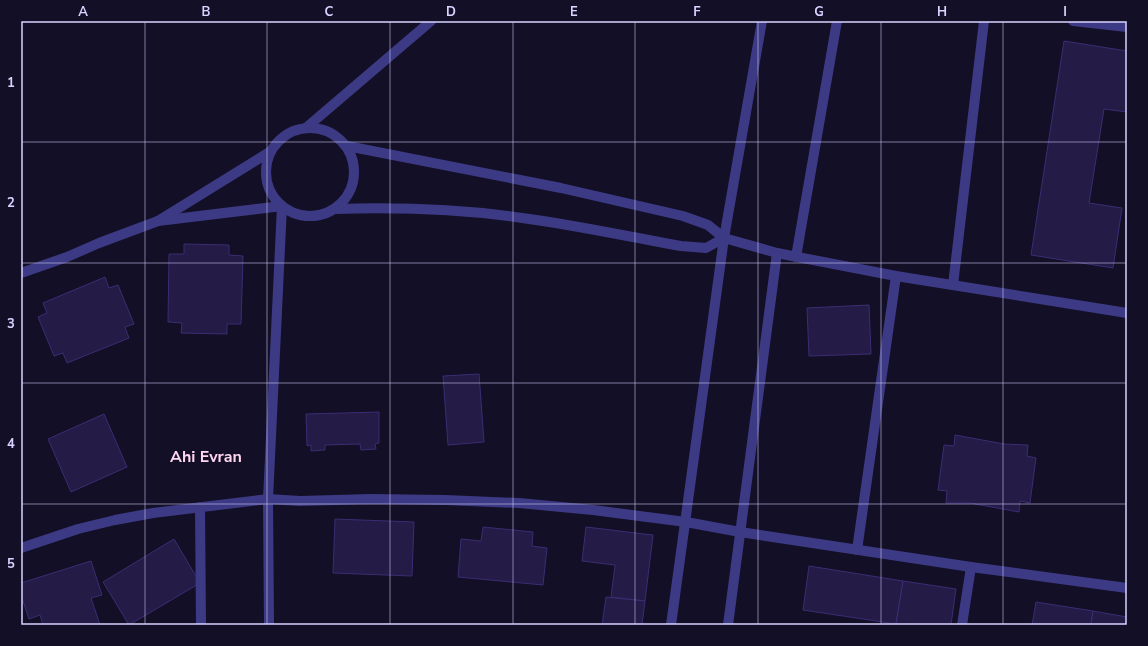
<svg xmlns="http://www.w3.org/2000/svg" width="1148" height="646" viewBox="0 0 1148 646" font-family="'Nunito Sans',sans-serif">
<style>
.building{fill:#241b47;stroke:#3b2d73}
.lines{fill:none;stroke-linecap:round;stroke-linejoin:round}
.minor{stroke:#3d3a85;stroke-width:10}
.grid{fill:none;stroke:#d9d4ff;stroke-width:1;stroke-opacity:0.55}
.labels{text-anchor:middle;stroke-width:3;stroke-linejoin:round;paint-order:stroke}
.district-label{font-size:16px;font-weight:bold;fill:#ffd6f0;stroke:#130f26}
.neatline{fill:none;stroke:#d9d4ff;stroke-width:1.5}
.grid-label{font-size:13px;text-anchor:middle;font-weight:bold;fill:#d9d4ff}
</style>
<rect width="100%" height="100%" fill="#130f26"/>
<g class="building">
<polygon points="1064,41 1127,51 1127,112 1104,109 1089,203 1122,208 1113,268 1031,255"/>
<polygon points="184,244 229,245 229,255 243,256 241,324 227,324 227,334 181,333 182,323 168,322 169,254 184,254"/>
<polygon points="105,277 109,288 118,285 134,324 125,327 129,338 67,363 63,353 54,356 38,317 47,313 43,303"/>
<polygon points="869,305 871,354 809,356 807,308"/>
<polygon points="479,374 484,442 448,445 443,376"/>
<polygon points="379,412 379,443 375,444 376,449 361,450 360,444 325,445 325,450 311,451 311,445 307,446 306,414"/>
<polygon points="104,414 127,467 71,492 48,439"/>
<polygon points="955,435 1004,444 1028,445 1027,456 1036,458 1030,503 1020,501 1019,512 970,503 946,503 947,491 938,490 944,445 954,446"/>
<polygon points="335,519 414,522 412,576 333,573"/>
<polygon points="483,527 533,532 532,546 547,548 543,585 458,577 461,539 481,541"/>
<polygon points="586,527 653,535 645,601 611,597 615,565 582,561"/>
<polygon points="174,539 200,583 129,625 103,582"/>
<polygon points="91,561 102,595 91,598 100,625 43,625 40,615 29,619 21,595 21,583"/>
<polygon points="809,566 903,581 896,624 803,610"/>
<polygon points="903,581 956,589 951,625 896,624"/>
<polygon points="606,597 645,601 642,625 602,625"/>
<polygon points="1036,602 1093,611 1091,625 1032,625"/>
<polygon points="1093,611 1127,617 1127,625 1091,625"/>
</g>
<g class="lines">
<g class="minor">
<polyline points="1073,21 1127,27"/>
<polyline points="307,127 431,21"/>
<circle cx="310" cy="172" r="44"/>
<polyline points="347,146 561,188 683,216 708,225 724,238 777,253 896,276 1127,313"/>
<path d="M 335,209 C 399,207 465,209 529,219 C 580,226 630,237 681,246 L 706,248 L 724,238"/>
<polyline points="158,221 282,206 268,499 269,625"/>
<polyline points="796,257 837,21"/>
<polyline points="21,273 67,257 99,243 158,221 271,151"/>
<polyline points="953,285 984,21"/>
<polyline points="200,507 201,625"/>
<polyline points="21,548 78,529 115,520 153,513 268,499 300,501 371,499 445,500 519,503 593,510 686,522 740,532 971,567 1127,588"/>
<polyline points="857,550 896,276"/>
<polyline points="671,625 724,238 762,21"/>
<polyline points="728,625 777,253"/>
<polyline points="962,625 971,567"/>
</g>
</g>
<path class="grid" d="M 145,21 L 145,625M 267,21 L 267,625M 390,21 L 390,625M 513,21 L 513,625M 635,21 L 635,625M 758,21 L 758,625M 881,21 L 881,625M 1003,21 L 1003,625M 21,142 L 1127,142M 21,263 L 1127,263M 21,383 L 1127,383M 21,504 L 1127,504"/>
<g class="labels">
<g class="district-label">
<text x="206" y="462">Ahi Evran</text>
</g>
</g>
<rect width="1148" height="646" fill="none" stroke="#130f26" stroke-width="44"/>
<rect x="22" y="22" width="1104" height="602" class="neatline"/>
<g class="grid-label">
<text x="83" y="16">A</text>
<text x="206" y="16">B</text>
<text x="329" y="16">C</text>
<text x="451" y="16">D</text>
<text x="574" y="16">E</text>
<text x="697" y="16">F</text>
<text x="819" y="16">G</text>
<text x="942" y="16">H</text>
<text x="1065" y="16">I</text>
<text x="11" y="87">1</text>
<text x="11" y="207">2</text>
<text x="11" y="328">3</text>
<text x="11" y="448">4</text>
<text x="11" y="568">5</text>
</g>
</svg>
